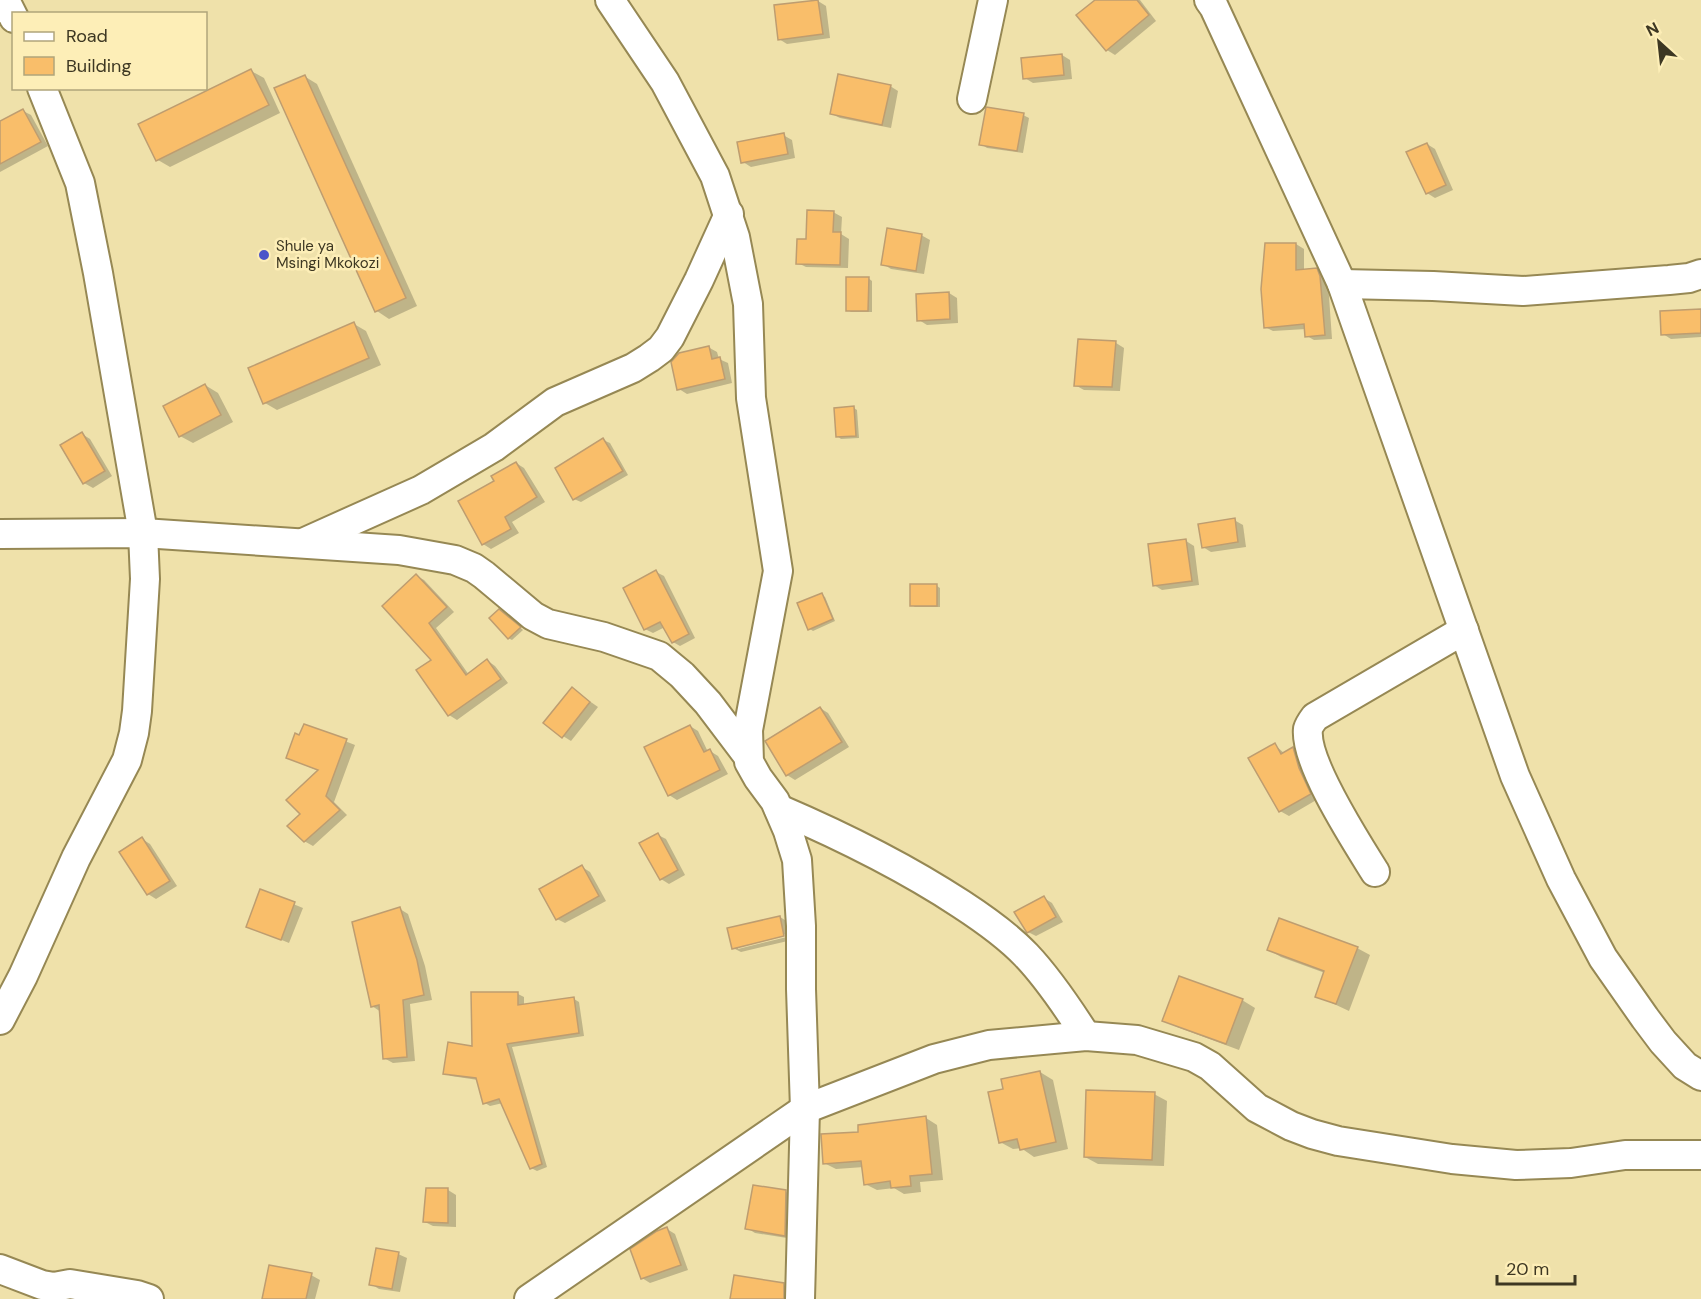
<svg xmlns="http://www.w3.org/2000/svg" width="1701" height="1299" viewBox="0 0 1701 1299" font-family="'DM Sans',sans-serif">
<style>
.shadow{fill:#0003}
.building{fill:#f9be6a;stroke:#be9d70;stroke-width:1.5}
.lines{fill:none;stroke-linecap:round;stroke-linejoin:round}
.minor-casing{stroke:#968854;stroke-width:32}
.minor{stroke:#fff;stroke-width:28}
.poi-dot{fill:#4b54c9;stroke:#fdeeb7;stroke-width:2}
.labels{text-anchor:middle;stroke-width:5;stroke-linejoin:round;paint-order:stroke}
.poi-label{font-size:15px;fill:#3d3722;stroke:#fdeeb7;text-anchor:start}
</style>
<rect width="100%" height="100%" fill="#efe1aa"/>
<g class="shadow">
<polygon points="1097,0 1140,0 1156,21 1115,55 1107,50"/>
<polygon points="818,1 826,6 830,38 787,44 779,39"/>
<polygon points="1062,55 1070,60 1072,79 1033,83 1025,78"/>
<polygon points="251,71 264,78 280,113 170,167 158,160"/>
<polygon points="304,76 317,84 417,306 389,319 377,311"/>
<polygon points="890,86 898,91 891,128 840,118 832,114"/>
<polygon points="23,111 31,115 48,146 0,172 0,123"/>
<polygon points="1023,115 1029,118 1023,153 987,148 981,144"/>
<polygon points="783,135 792,140 795,158 751,167 743,162"/>
<polygon points="1427,144 1435,149 1453,190 1435,198 1427,193"/>
<polygon points="833,212 842,217 841,234 849,239 848,268 806,267 798,263 807,241"/>
<polygon points="921,235 930,240 924,274 891,269 883,264"/>
<polygon points="1296,244 1304,249 1304,271 1316,270 1324,275 1328,282 1332,339 1314,340 1307,336 1306,329 1273,331 1265,327"/>
<polygon points="868,278 872,281 872,312 851,312 848,310"/>
<polygon points="949,293 957,298 958,323 927,325 919,320"/>
<polygon points="1701,311 1701,337 1671,339 1663,334"/>
<polygon points="354,324 366,331 381,365 277,410 265,403"/>
<polygon points="1116,343 1124,348 1120,391 1084,390 1075,385"/>
<polygon points="708,347 717,352 719,359 728,363 732,383 687,394 679,389"/>
<polygon points="205,385 218,393 233,422 193,443 180,436"/>
<polygon points="854,408 857,410 859,438 841,439 837,436"/>
<polygon points="82,434 90,439 112,476 93,488 84,483"/>
<polygon points="603,440 610,443 628,475 581,502 574,499"/>
<polygon points="516,463 524,468 545,502 512,522 519,533 491,549 483,544 497,482"/>
<polygon points="1234,520 1243,525 1246,547 1211,552 1203,547"/>
<polygon points="1186,541 1194,546 1199,585 1162,590 1154,585"/>
<polygon points="656,572 664,576 695,638 680,646 673,642 665,627 653,633 645,629"/>
<polygon points="417,576 424,580 454,612 436,628 469,675 488,661 495,666 508,683 457,720 449,715 433,660"/>
<polygon points="937,586 940,588 940,607 915,607 912,605"/>
<polygon points="822,595 825,597 835,621 813,631 810,629"/>
<polygon points="503,613 523,630 512,640 508,638"/>
<polygon points="572,689 598,707 571,741 563,736"/>
<polygon points="820,708 828,713 849,747 795,780 787,775"/>
<polygon points="304,725 355,745 334,802 347,815 313,846 304,841 302,814 319,771 287,758 300,737"/>
<polygon points="690,726 698,731 708,752 710,751 718,756 728,774 677,800 669,795"/>
<polygon points="1275,745 1285,754 1293,749 1301,754 1318,799 1289,816 1280,811 1250,759"/>
<polygon points="658,835 666,839 685,875 669,884 661,879"/>
<polygon points="142,839 150,844 177,886 156,899 148,894"/>
<polygon points="582,867 590,872 606,901 565,923 557,919"/>
<polygon points="261,891 303,908 289,943 248,926"/>
<polygon points="1044,898 1052,903 1063,922 1036,936 1028,932"/>
<polygon points="400,909 408,914 425,966 432,1000 410,1004 415,1061 393,1063 384,1058 381,1012 372,1006"/>
<polygon points="780,917 788,922 790,933 738,946 738,949 791,936 792,940 741,952 733,948"/>
<polygon points="1357,948 1370,955 1349,1011 1317,996 1325,973 1281,957 1269,950"/>
<polygon points="518,994 524,997 524,1006 574,999 579,1002 584,1036 512,1047 547,1167 537,1171 531,1168 503,1103 490,1106 485,1103 478,1080 451,1076 445,1073 473,1047"/>
<polygon points="1242,1000 1255,1008 1239,1050 1177,1027 1164,1020"/>
<polygon points="1040,1072 1053,1080 1068,1149 1034,1157 1021,1148 1013,1149 1000,1142 1005,1090"/>
<polygon points="1154,1094 1167,1101 1164,1166 1098,1164 1085,1157"/>
<polygon points="926,1118 937,1125 943,1180 920,1182 921,1192 904,1194 894,1188 877,1190 865,1184 864,1167 836,1169 824,1163 860,1133"/>
<polygon points="428,1189 448,1190 456,1195 456,1227 433,1226 425,1222"/>
<polygon points="786,1192 794,1196 793,1239 755,1233 747,1228"/>
<polygon points="667,1229 675,1234 688,1270 650,1283 642,1278"/>
<polygon points="398,1254 407,1258 400,1292 379,1289 371,1284"/>
<polygon points="311,1275 320,1280 315,1299 263,1299"/>
<polygon points="783,1285 792,1290 792,1299 731,1299"/>
</g>
<g class="building">
<polygon points="818,0 823,34 778,40 774,5"/>
<polygon points="1095,0 1137,0 1149,15 1106,51 1076,15"/>
<polygon points="1062,54 1064,75 1023,79 1021,58"/>
<polygon points="251,69 269,105 156,161 138,124"/>
<polygon points="838,74 891,85 882,125 830,114"/>
<polygon points="305,75 406,298 375,312 274,88"/>
<polygon points="986,107 1024,113 1017,151 979,145"/>
<polygon points="23,109 41,142 0,164 0,121"/>
<polygon points="784,133 788,154 741,163 737,142"/>
<polygon points="1427,143 1446,185 1426,194 1406,152"/>
<polygon points="807,210 834,211 833,232 841,232 840,265 796,264 797,239 806,239"/>
<polygon points="887,228 922,234 916,271 881,265"/>
<polygon points="1265,243 1296,243 1296,270 1317,268 1320,276 1325,335 1305,337 1304,324 1264,328 1261,289"/>
<polygon points="846,277 869,277 868,311 846,311"/>
<polygon points="949,292 950,319 917,321 916,294"/>
<polygon points="1701,309 1701,333 1661,335 1660,311"/>
<polygon points="354,322 369,358 263,404 248,368"/>
<polygon points="1078,339 1116,341 1112,387 1074,386"/>
<polygon points="709,346 712,359 720,357 725,379 677,390 671,362 679,353"/>
<polygon points="205,384 221,415 179,437 163,406"/>
<polygon points="854,406 856,436 836,437 834,408"/>
<polygon points="82,432 105,471 83,484 60,445"/>
<polygon points="603,438 623,471 573,500 555,468"/>
<polygon points="516,462 537,497 505,517 511,529 482,545 458,501 494,481 491,476"/>
<polygon points="1235,518 1238,542 1202,548 1198,524"/>
<polygon points="1186,539 1192,581 1153,586 1148,544"/>
<polygon points="656,570 689,634 672,643 660,622 644,630 623,588"/>
<polygon points="416,574 447,607 429,623 466,675 487,659 501,679 448,716 416,670 431,660 382,606"/>
<rect x="910" y="584" width="27" height="22"/>
<polygon points="822,593 833,619 808,630 797,603"/>
<polygon points="499,609 521,627 508,639 489,618"/>
<polygon points="572,687 590,702 562,738 543,723"/>
<polygon points="820,707 842,742 786,776 765,741"/>
<polygon points="304,724 347,739 326,796 340,810 304,842 287,826 300,814 286,800 318,770 286,758 295,733 299,735"/>
<polygon points="690,725 704,752 710,749 720,770 668,796 644,747"/>
<polygon points="1275,743 1281,754 1293,747 1299,768 1311,794 1279,812 1248,758"/>
<polygon points="658,833 678,870 660,880 639,843"/>
<polygon points="142,837 170,881 147,895 119,852"/>
<polygon points="582,865 599,896 556,920 539,889"/>
<polygon points="260,889 295,902 281,940 246,927"/>
<polygon points="1044,896 1056,917 1027,933 1014,912"/>
<polygon points="400,907 417,960 424,995 403,1000 407,1057 383,1059 379,1005 371,1007 352,922"/>
<polygon points="780,916 784,936 732,949 727,928"/>
<polygon points="1279,918 1358,947 1336,1004 1315,997 1324,971 1267,950"/>
<polygon points="1179,976 1243,999 1226,1044 1162,1021"/>
<polygon points="471,992 518,992 518,1005 574,997 579,1033 507,1044 542,1164 530,1169 499,1099 483,1104 476,1078 443,1074 448,1042 472,1046"/>
<polygon points="1040,1071 1056,1142 1020,1150 1017,1139 999,1143 988,1092 1003,1089 1001,1079"/>
<polygon points="1086,1090 1155,1092 1152,1160 1084,1157"/>
<polygon points="926,1116 932,1174 910,1176 911,1186 891,1188 890,1181 864,1185 861,1161 823,1164 821,1134 858,1132 858,1125"/>
<polygon points="753,1185 786,1190 785,1236 745,1229"/>
<polygon points="426,1188 448,1188 448,1223 423,1222"/>
<polygon points="667,1227 681,1265 641,1279 630,1249 657,1231"/>
<polygon points="376,1248 399,1252 392,1289 369,1285"/>
<polygon points="269,1265 312,1273 306,1299 262,1299"/>
<polygon points="734,1275 784,1283 784,1299 730,1299"/>
</g>
<g class="lines">
<g class="minor-casing">
<g id="minor">
<polyline points="5,0 14,18"/>
<polyline points="610,0 665,82 715,176 735,237 748,304 751,398 778,571 748,730 749,762 758,778 775,801 788,831 797,860 801,926 801,989 805,1109 800,1299"/>
<polyline points="1209,0 1214,7 1342,284 1515,776 1561,879 1603,958 1645,1018 1663,1042 1685,1066 1701,1076"/>
<polyline points="972,99 993,0"/>
<polyline points="1342,284 1433,286 1523,291 1669,280 1689,278 1701,274"/>
<polyline points="0,534 143,533 399,550 455,560 474,568 484,575 533,616 548,624 604,637 659,656 682,675 708,703 748,756"/>
<polyline points="305,542 421,490 494,447 555,402 633,368 649,358 661,349 670,337 699,280 729,214"/>
<path d="M 779,809 C 842,836 903,866 961,904 C 984,919 1007,935 1026,955 C 1046,976 1070,1011 1086,1036"/>
<path d="M 1375,872 C 1357,843 1304,762 1308,729 C 1309,725 1312,721 1315,717 L 1464,630"/>
<polyline points="0,1020 23,976 76,858 127,760 134,733 137,711 145,579 143,533 98,273 80,183 42,88"/>
<polyline points="0,1269 42,1285 54,1287 70,1284 137,1295 149,1299"/>
<polyline points="529,1299 805,1109 934,1059 989,1045 1086,1036 1137,1040 1194,1057 1210,1066 1257,1108 1291,1126 1312,1134 1338,1141 1452,1159 1516,1165 1571,1163 1625,1155 1701,1155"/>
</g>
</g>
<use href="#minor" class="minor"/>
</g>
<circle class="poi-dot" cx="264" cy="255" r="6"/>
<g class="labels">
<g class="poi-label">
<text x="276" y="251">Shule ya<tspan x="276" dy="17">Msingi Mkokozi</tspan></text>
</g>
</g>
<rect x="12" y="12" width="195" height="78" fill="#fdeeb7" stroke="#b0a57b" stroke-width="1.5"/>
<rect x="24" y="32" width="30" height="9" fill="#ffffff" stroke="#b0a57b" stroke-width="1.5"/>
<text x="66" y="42" font-size="18" fill="#3d3722">Road</text>
<rect x="24" y="57" width="30" height="18" fill="#f9be6a" stroke="#b0a57b" stroke-width="1.5"/>
<text x="66" y="72" font-size="18" fill="#3d3722">Building</text>
<g transform="translate(1659 42) rotate(333)" stroke="#fdeeb7" stroke-width="4.5" paint-order="stroke">
<path d="M0-4.5L10 22L0 15L-10 22Z" fill="#3d3722"/>
<text y="-9" font-size="16" font-weight="bold" text-anchor="middle" fill="#3d3722">N</text>
</g>
<path d="M1497 1275v9h78v-9" fill="none" stroke="#3d3722" stroke-width="3"/>
<text x="1506" y="1275" font-size="18" fill="#3d3722" stroke="#fdeeb7" stroke-width="4.5" paint-order="stroke">20 m</text>
</svg>
